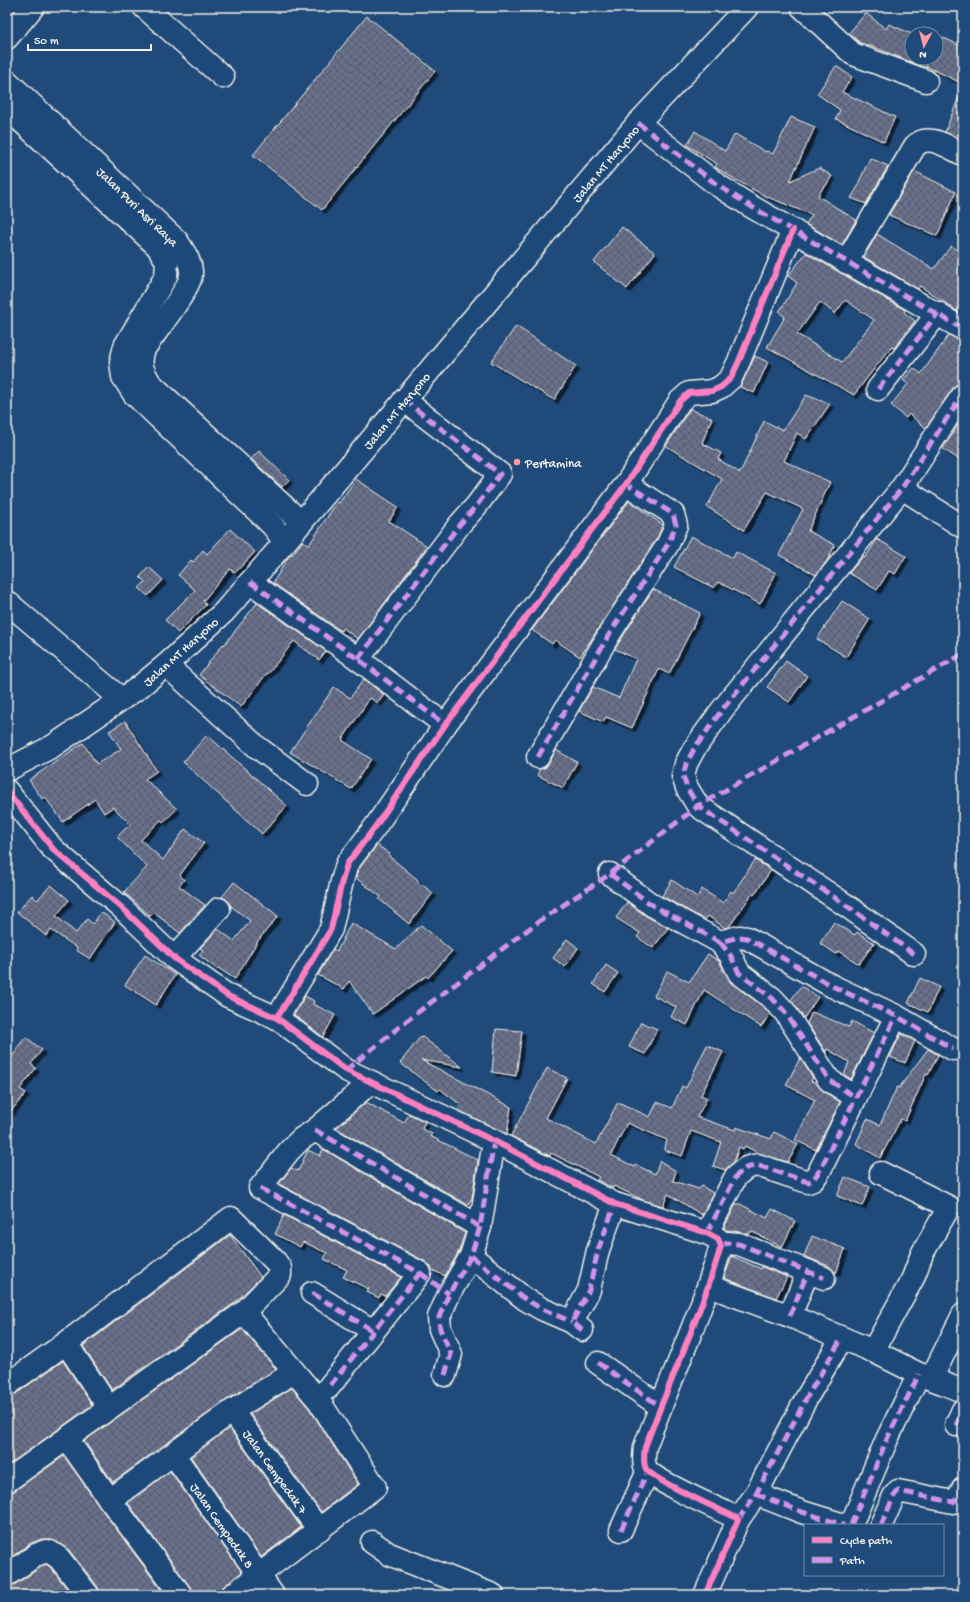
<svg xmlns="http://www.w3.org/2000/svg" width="970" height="1602" viewBox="0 0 970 1602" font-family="'Gochi Hand',sans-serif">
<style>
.building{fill:url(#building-cross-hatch);stroke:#f4f1e8;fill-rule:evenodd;filter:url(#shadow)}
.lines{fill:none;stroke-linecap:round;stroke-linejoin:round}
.minor-casing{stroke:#f4f1e8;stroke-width:25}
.major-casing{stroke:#f4f1e8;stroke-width:25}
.minor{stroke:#1f4a7a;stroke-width:22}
.major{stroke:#1f4a7a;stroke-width:22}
.quiet{stroke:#d193ec;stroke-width:5;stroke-dasharray:10 5;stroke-linecap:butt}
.cycleway-casing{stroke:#1f4a7a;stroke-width:8}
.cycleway{stroke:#ff80c0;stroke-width:6}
.poi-dot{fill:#ff9aa2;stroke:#1f4a7a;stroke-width:1.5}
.labels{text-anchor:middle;stroke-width:4;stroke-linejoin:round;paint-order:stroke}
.street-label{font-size:13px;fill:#f4f1e8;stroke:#1f4a7a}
.poi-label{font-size:13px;fill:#f4f1e8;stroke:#1f4a7a;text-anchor:start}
</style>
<defs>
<pattern id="building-cross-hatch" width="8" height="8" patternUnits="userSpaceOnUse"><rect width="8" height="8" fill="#686f8d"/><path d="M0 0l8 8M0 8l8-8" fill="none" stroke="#575a66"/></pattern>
<filter id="shadow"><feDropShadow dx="3.5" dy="3.5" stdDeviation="0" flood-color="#0009"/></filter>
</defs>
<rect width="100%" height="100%" fill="#1f4a7a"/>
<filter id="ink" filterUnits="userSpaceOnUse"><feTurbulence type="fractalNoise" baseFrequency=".025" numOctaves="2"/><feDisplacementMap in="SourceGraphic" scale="8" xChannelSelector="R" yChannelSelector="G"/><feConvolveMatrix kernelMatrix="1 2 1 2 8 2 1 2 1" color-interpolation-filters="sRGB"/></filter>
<g filter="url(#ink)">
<g class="building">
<polygon points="866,13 886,29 889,24 912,34 912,58 936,58 936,39 940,41 942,37 963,47 963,84 926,66 926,68 871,46 860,43 849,33"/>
<polygon points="367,16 435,71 322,210 253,155"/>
<polygon points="836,66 852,77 842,92 895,117 884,142 836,119 840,110 817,94"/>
<polygon points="962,89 963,89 963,140 945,132"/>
<polygon points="791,117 815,127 790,181 819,168 832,176 825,187 824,186 818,196 856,220 842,245 806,224 812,215 765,196 736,180 715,167 717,164 687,145 695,131 725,151 735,134 766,152 767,151 773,154"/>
<polygon points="870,158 888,166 866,204 851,198 859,185 858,184"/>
<polygon points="914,171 956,192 937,236 889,215"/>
<polygon points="622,227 655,253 627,289 594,262"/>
<polygon points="877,234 934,269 951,246 963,255 963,315 920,286 918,289 864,257"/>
<path d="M 806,253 L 905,310 L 904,312 L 915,321 L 894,348 L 892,347 L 881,360 L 854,395 L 767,347 L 785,317 L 779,312 L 797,283 L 788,276 ZM 845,300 L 874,320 L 842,362 L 797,334 L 820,302 L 835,314 Z"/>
<polygon points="516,326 576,366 554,400 491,362"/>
<polygon points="949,335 963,341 963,383 957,384 953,388 926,428 909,414 906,418 891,405 908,384 903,380 914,368 921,374"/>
<polygon points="755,356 768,362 754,393 740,387"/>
<polygon points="806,395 830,404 806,439 797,433 784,461 830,482 808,531 835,545 827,561 816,575 779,555 803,509 767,492 744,530 707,507 722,479 666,446 690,409 712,418 702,443 721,453 718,459 740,473 764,421 783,430"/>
<polygon points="963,417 963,462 943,449"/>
<polygon points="259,451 289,480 282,487 251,459"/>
<polygon points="356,479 398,507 389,521 427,546 358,639 343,628 341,631 273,583 287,559 291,554 292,555 303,541 309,545 337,502 339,503"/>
<polygon points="629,501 663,525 657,538 580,657 555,640 552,644 532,630"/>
<polygon points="230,529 255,552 235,573 230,569 203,601 206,605 178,633 165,620 195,590 178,575 191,560 193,562 203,550 207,554"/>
<polygon points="691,536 733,558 736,552 776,573 760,604 718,582 714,588 674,567"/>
<polygon points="877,539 906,556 895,574 889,571 877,590 849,573 863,556 865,558"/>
<polygon points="149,567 163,580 148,596 139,588 145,582 140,577"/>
<polygon points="653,589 700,613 669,674 659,669 632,728 606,717 603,722 579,711 593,687 619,698 636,659 615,649"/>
<polygon points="842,601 870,619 846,657 817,639"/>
<polygon points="257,603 326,651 319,660 294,641 268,674 267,673 241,707 199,675 223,644 224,645"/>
<polygon points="786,661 807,676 789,702 767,687"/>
<polygon points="364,679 384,695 378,703 370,698 342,740 371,759 351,789 290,752 334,687 350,698"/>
<polygon points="125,721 157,771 145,779 177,809 163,822 161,820 141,840 163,860 185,829 204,843 180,875 184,880 179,886 205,905 180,933 154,913 150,916 124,892 147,867 117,837 130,824 113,807 104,813 95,799 63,822 45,797 42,799 29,780 83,743 97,764 121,749 109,731"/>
<polygon points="207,735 287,806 262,834 183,762"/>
<polygon points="556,750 577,762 563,788 537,775 540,769 545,768 549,763"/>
<polygon points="377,845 390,854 389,856 418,880 417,881 433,893 409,924 379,899 381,897 356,878 358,870"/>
<polygon points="755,860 771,870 754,895 752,894 729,927 725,928 708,916 705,920 662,896 672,880 697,897 702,889 723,903 731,891 733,893"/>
<polygon points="234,882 278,916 257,942 235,979 218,968 217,969 199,955 203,950 200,948 218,929 234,941 250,921 231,906 227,900 222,897"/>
<polygon points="51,885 69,900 56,916 76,933 87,919 93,924 101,912 115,922 90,959 76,950 77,948 51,930 46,936 17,912 32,895 37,900"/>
<polygon points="627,902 646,916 668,928 653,948 637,937 640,933 616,918"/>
<polygon points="834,922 855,935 857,932 874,943 859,964 838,951 836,954 820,943"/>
<polygon points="351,923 396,949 421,925 452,951 428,978 426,976 373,1014 349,981 344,989 318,975 333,949 337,951"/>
<polygon points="567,939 578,948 565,967 553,958"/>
<polygon points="708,954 719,961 723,968 722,970 725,972 731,983 764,1007 770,1014 761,1027 704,990 687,1025 671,1017 676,1007 654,996 667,971 689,982"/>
<polygon points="145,955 175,975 156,1005 125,985"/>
<polygon points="606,965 618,973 605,992 593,984"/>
<polygon points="920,978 939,987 928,1012 908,1003"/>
<polygon points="801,986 818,997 804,1018 791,1000"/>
<polygon points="305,996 314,1001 313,1004 335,1015 323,1037 294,1015"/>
<polygon points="812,1012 849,1027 852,1021 874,1033 851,1079 844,1075 849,1062 827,1049 826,1052 807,1023"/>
<polygon points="641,1022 657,1029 645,1054 629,1047"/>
<polygon points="496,1029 522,1031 516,1076 492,1072"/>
<polygon points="901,1034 915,1041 905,1063 890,1057"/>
<polygon points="421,1036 462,1067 421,1060 511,1107 507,1134 458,1110 461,1105 440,1089 438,1091 400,1063"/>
<polygon points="26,1037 42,1050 31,1064 36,1068 20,1089 26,1093 7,1116 7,1064 17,1050 16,1049"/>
<polygon points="707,1045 723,1052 701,1095 707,1098 697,1117 735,1130 736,1127 771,1139 774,1132 798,1144 788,1162 758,1153 745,1146 743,1149 739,1147 734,1162 725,1170 713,1166 721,1142 691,1131 682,1156 664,1150 667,1140 627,1123 611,1155 635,1167 636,1165 655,1174 660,1161 676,1171 673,1181 699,1189 702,1186 713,1193 702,1215 668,1194 663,1206 643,1200 614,1186 613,1188 597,1180 599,1177 551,1153 550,1156 511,1136 547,1068 567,1078 546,1118 596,1144 618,1102 650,1117 657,1102 672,1108 682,1086 686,1088"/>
<polygon points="928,1049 938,1055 928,1075 926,1074 905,1121 901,1119 880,1158 856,1144 867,1119 880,1125 897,1087 899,1088"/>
<polygon points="800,1058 813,1078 811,1081 816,1083 822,1090 840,1102 816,1150 795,1140 815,1100 786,1085"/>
<polygon points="366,1102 404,1123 409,1114 422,1120 425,1122 422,1129 432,1134 430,1136 478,1160 472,1198 468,1205 336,1128 348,1118 349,1119 351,1115"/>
<polygon points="323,1149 465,1233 459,1251 445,1276 432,1270 431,1267 426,1262 279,1184 291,1168 298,1171 308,1150 320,1156"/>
<polygon points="845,1177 870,1187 862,1206 837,1196"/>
<polygon points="736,1204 740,1204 767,1218 772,1209 795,1221 782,1247 751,1231 749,1235 740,1232 726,1230 724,1228"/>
<polygon points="284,1215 401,1277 385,1296 381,1294 379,1298 367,1292 369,1289 343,1277 347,1270 324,1259 327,1253 303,1242 300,1247 275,1234"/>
<polygon points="230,1235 261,1277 233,1304 112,1390 83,1346"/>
<polygon points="812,1236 845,1249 836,1273 829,1266 804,1256"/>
<polygon points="732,1256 761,1269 762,1267 787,1277 776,1298 724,1278"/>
<polygon points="242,1329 276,1369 225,1401 113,1482 84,1441"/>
<polygon points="63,1361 92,1405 7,1466 7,1397 14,1395"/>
<polygon points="292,1388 309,1408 358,1484 321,1512 250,1414"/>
<polygon points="229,1428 301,1527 261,1557 191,1457"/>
<polygon points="64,1456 100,1507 165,1595 100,1595 98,1587 69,1550 57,1542 49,1539 41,1539 31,1543 7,1560 7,1493 14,1491"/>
<polygon points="170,1471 242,1572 214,1595 193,1595 191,1588 128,1503"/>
<polygon points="46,1564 50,1567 72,1595 7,1595 7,1587 14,1585"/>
</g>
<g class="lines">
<g class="minor-casing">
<g id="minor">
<polyline points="144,7 223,77"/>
<polyline points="802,7 853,54 926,81"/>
<polyline points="7,38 33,7"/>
<path d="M 7,81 L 177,241 C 183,251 192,262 191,275 C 189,290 154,334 144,349 C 139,364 142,370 150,383 L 301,522"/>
<polyline points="7,108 157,246 167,261 166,276 125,346 121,362 123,377 134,394 272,525 285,542"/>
<polyline points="638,123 716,184 752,207 963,329"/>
<path d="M 846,262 L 915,146 C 928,132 949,148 963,154"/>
<polyline points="878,389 938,313"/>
<polyline points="902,488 963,527"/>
<polyline points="250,582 358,659 445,725"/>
<polyline points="7,602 121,699"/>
<polyline points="358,659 460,524 477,505 500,474 404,400"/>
<polyline points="166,665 257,747 307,784"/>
<polyline points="538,757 610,633 668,544 676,525 673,514 626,484"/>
<path d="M 7,791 L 53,849 L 121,907 L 174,958 L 228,996 L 277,1018 L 346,1070 L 494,1141 L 615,1204 L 707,1233 L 718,1239 L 721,1246 C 701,1315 670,1380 645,1447 C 644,1454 643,1463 646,1469 C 654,1481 721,1510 737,1518 L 738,1520 L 705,1595"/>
<polyline points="610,874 652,905 720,942 739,937 747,938 832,986 896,1016 953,1049"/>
<polyline points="720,942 731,956 739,973 772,998 785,1012 829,1080 855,1097"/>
<polyline points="914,954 847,906 698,806 687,788 683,776 686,764 694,749 722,710 902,488 949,415 963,395"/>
<polyline points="174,958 219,909"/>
<polyline points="277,1018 331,929 342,881 347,864 375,827 445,725 626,484 680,401 689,393 712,391 721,387 731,378 739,361 793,230"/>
<polyline points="315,1130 480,1227 494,1141"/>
<polyline points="480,1227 471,1256 525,1299 542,1309 572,1322"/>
<polyline points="707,1233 736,1176 746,1168 757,1165 808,1182 813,1180 820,1170 896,1016"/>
<polyline points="721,1246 727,1243 739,1244 824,1278"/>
<polyline points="709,1286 790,1316 873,1351 919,1374 963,1391"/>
<polyline points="312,1293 373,1331"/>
<polyline points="790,1316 808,1271"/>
<polyline points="582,1330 572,1322 589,1290 598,1250 615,1204"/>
<polyline points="66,1343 109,1408"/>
<polyline points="873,1351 913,1278 922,1254 949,1207 881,1173"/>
<polyline points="598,1363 660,1406"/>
<polyline points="445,1375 451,1354 440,1329 439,1317 449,1294 471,1256"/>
<polyline points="931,1379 963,1315"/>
<polyline points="7,1385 66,1343 231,1218 275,1261 280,1268 280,1275 244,1312 7,1481"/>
<polyline points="328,1388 420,1273 260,1188 289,1151 301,1139 315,1130 371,1082"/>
<polyline points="232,1411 319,1530"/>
<polyline points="956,1425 963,1410"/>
<polyline points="67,1439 110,1500 181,1595"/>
<polyline points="174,1455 273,1595"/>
<polyline points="756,1494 802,1512 844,1525"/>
<polyline points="110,1500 232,1411 294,1372"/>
<polyline points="738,1520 756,1494 807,1397 842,1338"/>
<polyline points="851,1525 887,1439 919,1374"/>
<polyline points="881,1525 894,1496 898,1491 953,1502 958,1498 963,1489"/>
<polyline points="621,1530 648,1471"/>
<polyline points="372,1542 389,1554 493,1595"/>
<polyline points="7,1575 36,1555 46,1551 50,1552 59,1558 88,1595"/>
<polyline points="232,1595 375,1487 319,1401 244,1312"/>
</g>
</g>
<g class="major-casing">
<polyline id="major" points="7,770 53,746 138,688 166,665 224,612 285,542 638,123 747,7"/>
</g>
<use href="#minor" class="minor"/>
<use href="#major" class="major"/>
<g class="quiet">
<polyline points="638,123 716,184 752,207 963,329"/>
<polyline points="878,389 938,313"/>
<polyline points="250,582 358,659 445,725"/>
<polyline points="358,659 460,524 477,505 500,474 404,400"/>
<polyline points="538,757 610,633 668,544 676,525 673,514 626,484"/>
<polyline points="610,874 652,905 720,942 739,937 747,938 832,986 896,1016 953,1049"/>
<polyline points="720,942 731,956 739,973 772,998 785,1012 829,1080 855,1097"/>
<polyline points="914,954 847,906 698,806 687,788 683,776 686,764 694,749 722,710 902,488 949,415 963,395"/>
<polyline points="346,1070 409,1019 538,922 610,874 698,806 963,654"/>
<polyline points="315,1130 480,1227 494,1141"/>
<polyline points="260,1188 420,1273 328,1388"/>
<polyline points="480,1227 471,1256 525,1299 542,1309 572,1322"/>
<polyline points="707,1233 736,1176 746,1168 757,1165 808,1182 813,1180 820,1170 896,1016"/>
<polyline points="721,1246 727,1243 739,1244 824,1278"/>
<polyline points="420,1273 449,1294"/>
<polyline points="312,1293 373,1331"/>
<polyline points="790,1316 808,1271"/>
<polyline points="582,1330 572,1322 589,1290 598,1250 615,1204"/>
<polyline points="598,1363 660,1406"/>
<polyline points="445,1375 451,1354 440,1329 439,1317 449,1294 471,1256"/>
<polyline points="956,1425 963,1410"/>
<polyline points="756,1494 802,1512 844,1525"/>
<polyline points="738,1520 756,1494 807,1397 842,1338"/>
<polyline points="851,1525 887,1439 919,1374"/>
<polyline points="881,1525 894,1496 898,1491 953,1502 958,1498 963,1489"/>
<polyline points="621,1530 648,1471"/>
</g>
<g class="cycleway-casing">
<g id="cycleway">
<path d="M 7,791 L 53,849 L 121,907 L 174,958 L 228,996 L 277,1018 L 346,1070 L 494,1141 L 615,1204 L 707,1233 L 718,1239 L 721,1246 C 701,1315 670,1380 645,1447 C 644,1454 643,1463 646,1469 C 654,1481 721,1510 737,1518 L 738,1520 L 705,1595"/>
<polyline points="277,1018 331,929 342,881 347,864 375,827 445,725 626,484 680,401 689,393 712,391 721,387 731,378 739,361 793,230"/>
</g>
</g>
<use href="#cycleway" class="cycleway"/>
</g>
</g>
<circle class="poi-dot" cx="517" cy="462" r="4"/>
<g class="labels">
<g class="street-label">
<text transform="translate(605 163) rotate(-50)" y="5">Jalan MT Haryono</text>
<text transform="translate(138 206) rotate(44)" y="5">Jalan Puri Asri Raya</text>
<text transform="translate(396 410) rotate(-50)" y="5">Jalan MT Haryono</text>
<text transform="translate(180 651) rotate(-42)" y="5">Jalan MT Haryono</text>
<text transform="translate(276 1471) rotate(54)" y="5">Jalan Cempedak 7</text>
<text transform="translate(223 1525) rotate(55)" y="5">Jalan Cempedak 8</text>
</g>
<g class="poi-label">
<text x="525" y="467">Pertamina</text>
</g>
</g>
<rect width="970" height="1602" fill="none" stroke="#1f4a7a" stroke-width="24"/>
<rect x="12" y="12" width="946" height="1578" fill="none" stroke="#f4f1e8" stroke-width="1.5" filter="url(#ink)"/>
<rect x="804" y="1524" width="140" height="52" fill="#1f4a7a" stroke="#748da6"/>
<rect x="812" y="1537" width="20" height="6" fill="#ff80c0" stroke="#748da6"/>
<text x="840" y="1544" font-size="12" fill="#f4f1e8">Cycle path</text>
<rect x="812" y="1557" width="20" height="6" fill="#d193ec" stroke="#748da6"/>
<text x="840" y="1564" font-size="12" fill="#f4f1e8">Path</text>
<g transform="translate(924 46) rotate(187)"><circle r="19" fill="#1f4a7a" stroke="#748da6"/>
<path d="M0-3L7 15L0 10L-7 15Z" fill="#ff9aa2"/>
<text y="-6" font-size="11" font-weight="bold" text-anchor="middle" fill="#f4f1e8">N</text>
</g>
<path d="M28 44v6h123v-6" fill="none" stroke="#f4f1e8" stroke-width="2"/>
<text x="34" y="44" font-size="12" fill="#f4f1e8" stroke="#1f4a7a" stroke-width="3" paint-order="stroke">50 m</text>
</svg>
